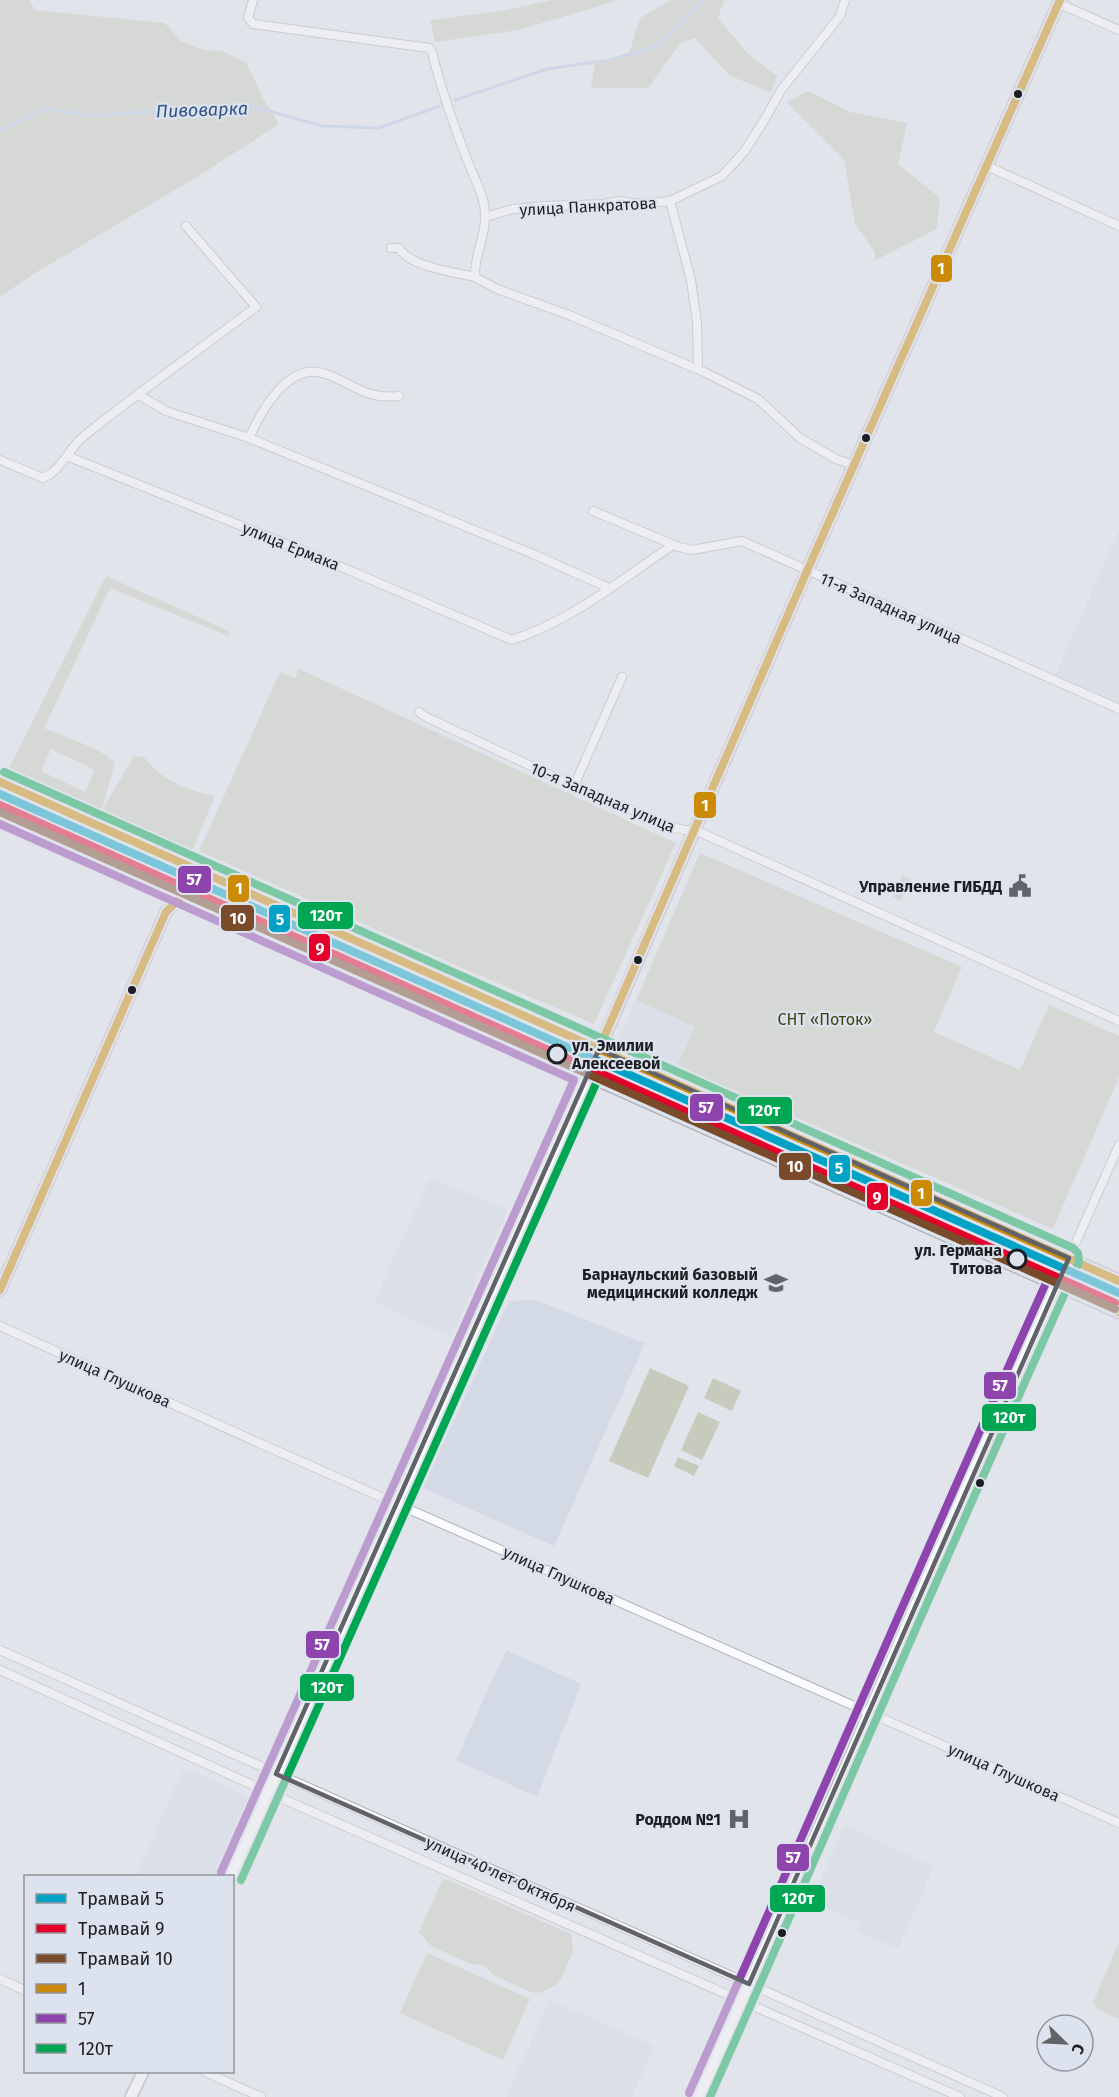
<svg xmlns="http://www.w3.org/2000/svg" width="1119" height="2097" viewBox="0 0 1119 2097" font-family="'Fira Sans',sans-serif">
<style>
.built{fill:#d3d9e5}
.green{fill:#c7cbbe;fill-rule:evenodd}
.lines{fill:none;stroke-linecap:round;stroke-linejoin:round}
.stream{stroke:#b6c8e6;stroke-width:3}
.street-casing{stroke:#aeb0b5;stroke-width:10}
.secondary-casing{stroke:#aeb0b5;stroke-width:14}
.primary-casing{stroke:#aeb0b5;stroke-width:15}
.street{stroke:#fafbfc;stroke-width:8}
.secondary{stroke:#fafbfc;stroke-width:10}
.primary{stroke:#fafbfc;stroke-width:12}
.bus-1-casing{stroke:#dde3ee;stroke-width:12}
.bus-2-casing{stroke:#dde3ee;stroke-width:12}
.bus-3-casing{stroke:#dde3ee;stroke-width:12}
.bus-1{stroke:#cb8b07;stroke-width:8}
.bus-2{stroke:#8e44ad;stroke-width:8}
.bus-3{stroke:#00a651;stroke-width:8}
.tram-1-casing{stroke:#dde3ee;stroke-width:12}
.tram-2-casing{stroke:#dde3ee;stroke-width:12}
.tram-3-casing{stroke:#dde3ee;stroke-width:12}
.tram-1{stroke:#01a2c5;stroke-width:8}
.tram-2{stroke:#e4002b;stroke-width:8}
.tram-3{stroke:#7a4b2a;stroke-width:8}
.marked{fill:none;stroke:#616368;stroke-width:4.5;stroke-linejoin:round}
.bus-dot{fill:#1c1e22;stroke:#dde3ee;stroke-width:2}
.stop-dot{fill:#dde3ee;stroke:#1c1e22;stroke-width:3}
.labels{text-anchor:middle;stroke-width:4.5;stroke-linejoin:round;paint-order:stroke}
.street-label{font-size:16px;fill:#1c1e22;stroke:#dde3ee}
.poi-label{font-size:16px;font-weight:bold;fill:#1c1e22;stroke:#dde3ee;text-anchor:end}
.park-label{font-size:16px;fill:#3c430c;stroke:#dde3ee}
.stop-label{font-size:16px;font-weight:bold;fill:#1c1e22;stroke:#dde3ee;text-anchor:start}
.water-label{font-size:18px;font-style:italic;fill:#325286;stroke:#dde3ee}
.line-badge{stroke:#dde3ee;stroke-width:2}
.badge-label{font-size:16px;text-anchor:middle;font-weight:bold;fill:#fff}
</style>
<rect width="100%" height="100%" fill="#e1e4ea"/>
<g class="built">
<polygon points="1119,530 1119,708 1054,678"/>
<polygon points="636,1000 695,1027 677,1066 621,1041 619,1037"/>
<polygon points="430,1178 508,1209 451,1337 374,1302"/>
<polygon points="536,1300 645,1343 554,1546 423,1488 509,1301"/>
<polygon points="506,1650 581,1684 537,1797 456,1760"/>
<polygon points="184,1768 250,1797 214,1876 136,1876"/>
<polygon points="845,1826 934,1866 898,1949 857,1931 860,1923 811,1900"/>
<polygon points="550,2000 654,2046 632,2097 506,2097"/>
</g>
<g class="green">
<polygon points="0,0 29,0 35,10 165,23 181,41 204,50 222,51 246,62 263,98 279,124 205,172 32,275 0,297"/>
<polygon points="551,0 619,0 519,30 435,42 430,20 496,12"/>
<polygon points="671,0 724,0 718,18 749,55 777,76 771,92 730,76 695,38 681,43 648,88 591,88 595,64 629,54 640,18"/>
<polygon points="808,91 850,112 907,123 898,164 940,198 937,229 874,261 875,252 855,224 844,160 787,102"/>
<path d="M 106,576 L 229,631 L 228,636 L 110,588 L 44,728 L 96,749 L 115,762 L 101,812 L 134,756 L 144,757 C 164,782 185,789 215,796 L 192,851 L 91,813 L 6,774 ZM 51,749 L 95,770 L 85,792 L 41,771 Z"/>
<polygon points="299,669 676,843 594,1024 467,970 199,851 280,672 295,678"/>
<polygon points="700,853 962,967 934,1032 1020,1070 1049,1005 1119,1036 1119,1077 1053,1229 677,1066 695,1027 636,1000"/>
<polygon points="903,875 911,879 901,901 893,897"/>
<polygon points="650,1368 689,1386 648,1478 609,1461"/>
<polygon points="713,1378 741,1391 732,1411 704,1398"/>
<polygon points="698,1412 720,1422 702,1460 681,1450"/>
<polygon points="678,1457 699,1466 694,1476 674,1466"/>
<polygon points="442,1880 448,1880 571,1934 573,1952 561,1979 555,1986 540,1993 528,1991 492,1974 485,1966 471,1964 431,1946 419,1932"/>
<polygon points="1119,1942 1119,2018 1117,2018 1097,2009 1093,2003"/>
<polygon points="427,1953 530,1999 503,2060 400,2013"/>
</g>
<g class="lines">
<g class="stream">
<polyline points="455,100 547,69 609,60 654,47 683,22 703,0"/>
<polyline points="0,130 47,108 93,116 245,104 322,126 379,128 440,106"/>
</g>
<g class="street-casing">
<g id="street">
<path d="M 253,0 L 248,18 L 253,24 L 429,48 L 432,52 C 441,89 454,126 468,162 C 475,180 486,198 485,218 C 485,239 474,255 475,277 C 454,272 410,267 399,248 L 391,248"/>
<polyline points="1058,3 1119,30"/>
<polyline points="987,166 1119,226"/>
<polyline points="670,201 691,280 697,323 698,369"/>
<polyline points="485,217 513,209 546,206 604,204 620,201 641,204 670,201 722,176 744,152 765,119 781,90 840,16 845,0"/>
<polyline points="475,277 497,289 569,315 704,372 758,399 800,438 836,459 854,465"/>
<polyline points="139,395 166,411 249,438 533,554 609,588"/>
<path d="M 249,438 C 261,411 289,360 326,374 C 354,384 366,400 399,396"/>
<path d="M 67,456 L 304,551 L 512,640 C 571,621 622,579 673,545"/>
<path d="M 0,460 L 43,478 C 63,469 68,449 84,436 C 140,391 199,350 256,307 L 186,226"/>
<polyline points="593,511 679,547 692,550 742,541 1119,709"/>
<polyline points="419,712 428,718 574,786 676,828 684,830 695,830 1119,1021"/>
<polyline points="574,786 622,677"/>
<polyline points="1069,1258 1119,1145"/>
<polyline points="0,1326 259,1443 1119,1823"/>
<polyline points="0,1650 1003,2097"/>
<polyline points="0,1670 281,1798 960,2097"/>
<polyline points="0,1979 26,1991"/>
<polyline points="205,2072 261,2097"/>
</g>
</g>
<g class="secondary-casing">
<g id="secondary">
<polyline points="0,1290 166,912 191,886 197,870"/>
<polyline points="231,1876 588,1075 807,571 1060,0"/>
<polyline points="131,2097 143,2072"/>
<polyline points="699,2097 838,1784 992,1428 1069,1258"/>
</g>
</g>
<g class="primary-casing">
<g id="primary">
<polyline points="0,782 1119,1281"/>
<polyline points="0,813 1119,1312"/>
</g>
</g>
<use href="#street" class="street"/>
<use href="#secondary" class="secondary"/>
<use href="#primary" class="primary"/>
<g class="bus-1-casing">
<g id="bus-1">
<polyline points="0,782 1119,1281"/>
<polyline points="0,813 1119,1312"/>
<polyline points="588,1074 807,571 1060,0"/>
<polyline points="0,1290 166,912 182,896"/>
</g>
</g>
<g class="bus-2-casing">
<g id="bus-2">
<path d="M 0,793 L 1055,1263 C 930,1539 812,1817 689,2093"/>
<polyline points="0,824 574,1080 221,1872"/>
</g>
</g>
<g class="bus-3-casing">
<g id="bus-3">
<path d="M 4,772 L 1073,1248 L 1078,1253 L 1079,1262 C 953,1539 834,1819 710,2097"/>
<polyline points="4,803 592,1065 598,1073 598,1079 241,1880"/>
</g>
</g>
<use href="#bus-1" class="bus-1"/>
<use href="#bus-2" class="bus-2"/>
<use href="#bus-3" class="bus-3"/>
<g class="tram-1-casing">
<polyline id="tram-1" points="0,794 1119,1293"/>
</g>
<g class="tram-2-casing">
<polyline id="tram-2" points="0,805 1115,1303"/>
</g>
<g class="tram-3-casing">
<polyline id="tram-3" points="0,812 1115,1309"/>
</g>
<use href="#tram-1" class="tram-1"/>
<use href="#tram-2" class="tram-2"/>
<use href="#tram-3" class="tram-3"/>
</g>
<path d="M0 0H1119V2097H0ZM 599,1049 L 1069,1258 L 749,1984 L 276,1774 Z" fill="#e1e4ea" fill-opacity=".55" fill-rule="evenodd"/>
<path class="marked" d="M 599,1049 L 1069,1258 L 749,1984 L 276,1774 Z"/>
<defs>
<g id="civic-bare" transform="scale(1.8)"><path d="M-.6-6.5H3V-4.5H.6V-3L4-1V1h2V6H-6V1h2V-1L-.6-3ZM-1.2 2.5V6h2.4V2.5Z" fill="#616368" stroke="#dde3ee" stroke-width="2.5" paint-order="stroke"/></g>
<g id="university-bare" transform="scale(1.8)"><path d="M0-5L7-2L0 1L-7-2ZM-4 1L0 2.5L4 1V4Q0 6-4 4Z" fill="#616368" stroke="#dde3ee" stroke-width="2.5" paint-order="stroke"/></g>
<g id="hospital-bare" transform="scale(1.8)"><path d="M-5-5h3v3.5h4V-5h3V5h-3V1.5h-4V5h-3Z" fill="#616368" stroke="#dde3ee" stroke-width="2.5" paint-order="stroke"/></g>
</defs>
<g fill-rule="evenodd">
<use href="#civic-bare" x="1020" y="886"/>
<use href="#university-bare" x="776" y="1283"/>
<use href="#hospital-bare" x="739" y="1819"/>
</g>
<g class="bus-dot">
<circle cx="1018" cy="94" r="5"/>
<circle cx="866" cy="438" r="5"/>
<circle cx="638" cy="960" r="5"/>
<circle cx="132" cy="990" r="5"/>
<circle cx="980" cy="1483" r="5"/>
<circle cx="782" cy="1933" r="5"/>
</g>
<g class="stop-dot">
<circle cx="557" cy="1054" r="9"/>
<circle cx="1017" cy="1259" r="9"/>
</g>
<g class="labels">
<g class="street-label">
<text transform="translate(588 206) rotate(-3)" y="6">улица Панкратова</text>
<text transform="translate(291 546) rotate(22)" y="6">улица Ермака</text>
<text transform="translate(891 608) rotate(24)" y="6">11-я Западная улица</text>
<text transform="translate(603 797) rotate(23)" y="6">10-я Западная улица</text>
<text transform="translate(115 1378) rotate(24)" y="6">улица Глушкова</text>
<text transform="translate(559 1575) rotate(24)" y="6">улица Глушкова</text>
<text transform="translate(1004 1772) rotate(24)" y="6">улица Глушкова</text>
<text transform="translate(501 1874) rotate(24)" y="6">улица 40 лет Октября</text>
</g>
<g class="poi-label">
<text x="1002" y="892">Управление ГИБДД</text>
<text x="758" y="1280">Барнаульский базовый<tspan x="758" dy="18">медицинский колледж</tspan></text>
<text x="721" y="1825">Роддом №1</text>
</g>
<g class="park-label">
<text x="825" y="1025">СНТ «Поток»</text>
</g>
<g class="stop-label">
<text x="572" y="1051">ул. Эмилии<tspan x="572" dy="18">Алексеевой</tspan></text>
<text x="1002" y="1256" text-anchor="end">ул. Германа<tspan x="1002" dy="18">Титова</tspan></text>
</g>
<g class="water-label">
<text transform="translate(202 110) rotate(-2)" y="6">Пивоварка</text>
</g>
</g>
<g class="line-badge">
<rect x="930" y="254" width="23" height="29" rx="6" fill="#cb8b07"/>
<rect x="693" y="791" width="24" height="28" rx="6" fill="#cb8b07"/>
<rect x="177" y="865" width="35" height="29" rx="6" fill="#8e44ad"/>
<rect x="227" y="874" width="23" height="29" rx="6" fill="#cb8b07"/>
<rect x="297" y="901" width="57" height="29" rx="6" fill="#00a651"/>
<rect x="220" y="904" width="35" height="28" rx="6" fill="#7a4b2a"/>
<rect x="268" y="904" width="23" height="29" rx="6" fill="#01a2c5"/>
<rect x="308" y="933" width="23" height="29" rx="6" fill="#e4002b"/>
<rect x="689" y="1093" width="35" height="29" rx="6" fill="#8e44ad"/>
<rect x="736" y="1096" width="57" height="29" rx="6" fill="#00a651"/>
<rect x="778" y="1152" width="34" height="29" rx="6" fill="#7a4b2a"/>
<rect x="828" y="1154" width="23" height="29" rx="6" fill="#01a2c5"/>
<rect x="910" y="1179" width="23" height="28" rx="6" fill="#cb8b07"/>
<rect x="866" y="1182" width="23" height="29" rx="6" fill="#e4002b"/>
<rect x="983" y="1371" width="34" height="29" rx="6" fill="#8e44ad"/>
<rect x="981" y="1403" width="56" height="29" rx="6" fill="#00a651"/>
<rect x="305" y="1630" width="35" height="29" rx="6" fill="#8e44ad"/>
<rect x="299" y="1673" width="56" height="29" rx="6" fill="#00a651"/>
<rect x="776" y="1843" width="34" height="29" rx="6" fill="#8e44ad"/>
<rect x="769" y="1884" width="57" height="29" rx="6" fill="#00a651"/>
</g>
<g class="badge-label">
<text x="941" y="274">1</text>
<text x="705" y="811">1</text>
<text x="194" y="885">57</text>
<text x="239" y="894">1</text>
<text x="326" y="921">120т</text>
<text x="238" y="924">10</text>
<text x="280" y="925">5</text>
<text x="320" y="954">9</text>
<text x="706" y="1113">57</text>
<text x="764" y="1116">120т</text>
<text x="795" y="1172">10</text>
<text x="839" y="1174">5</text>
<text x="921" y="1199">1</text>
<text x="877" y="1203">9</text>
<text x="1000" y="1391">57</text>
<text x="1009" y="1423">120т</text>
<text x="322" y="1650">57</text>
<text x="327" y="1693">120т</text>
<text x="793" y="1863">57</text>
<text x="798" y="1904">120т</text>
</g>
<rect x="24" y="1875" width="210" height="198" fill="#dde3ee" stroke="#90949c" stroke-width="1.5"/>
<rect x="36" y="1894" width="30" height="9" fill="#01a2c5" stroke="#90949c" stroke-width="1.5"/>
<text x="78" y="1905" font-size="18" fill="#1c1e22">Трамвай 5</text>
<rect x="36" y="1924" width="30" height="9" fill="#e4002b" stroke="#90949c" stroke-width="1.5"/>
<text x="78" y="1935" font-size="18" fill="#1c1e22">Трамвай 9</text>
<rect x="36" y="1954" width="30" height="9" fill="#7a4b2a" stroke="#90949c" stroke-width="1.5"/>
<text x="78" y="1965" font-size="18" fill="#1c1e22">Трамвай 10</text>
<rect x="36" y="1984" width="30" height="9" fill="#cb8b07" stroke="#90949c" stroke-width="1.5"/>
<text x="78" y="1995" font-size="18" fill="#1c1e22">1</text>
<rect x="36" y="2014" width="30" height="9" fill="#8e44ad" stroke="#90949c" stroke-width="1.5"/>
<text x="78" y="2025" font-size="18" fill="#1c1e22">57</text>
<rect x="36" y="2044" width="30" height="9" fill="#00a651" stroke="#90949c" stroke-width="1.5"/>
<text x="78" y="2055" font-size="18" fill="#1c1e22">120т</text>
<g transform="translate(1065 2043) rotate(114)"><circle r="28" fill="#dde3ee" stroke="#90949c" stroke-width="1.5"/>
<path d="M0-4.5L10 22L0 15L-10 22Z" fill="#616368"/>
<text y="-9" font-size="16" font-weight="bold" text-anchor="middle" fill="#1c1e22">С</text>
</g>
</svg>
